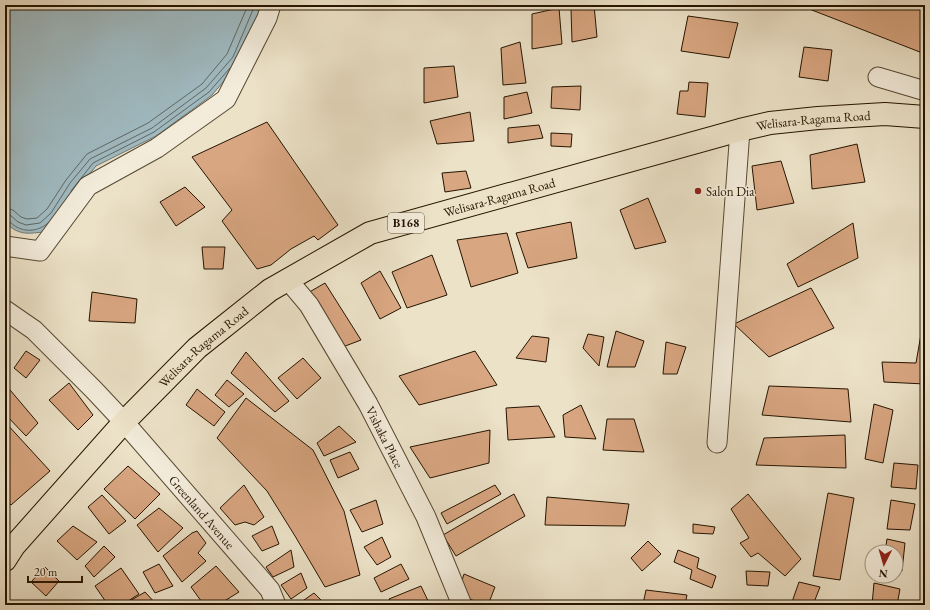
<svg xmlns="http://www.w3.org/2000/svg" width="930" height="610" viewBox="0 0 930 610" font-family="'EB Garamond',serif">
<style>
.water{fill:#9fbac1;stroke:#6e7874}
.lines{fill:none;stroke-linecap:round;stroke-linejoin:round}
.shore{stroke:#626760;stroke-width:1}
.building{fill:#d8a681;stroke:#251400}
.street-casing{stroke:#574832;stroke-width:21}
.primary-casing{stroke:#251400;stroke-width:24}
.street{stroke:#f3ecdb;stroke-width:19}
.primary{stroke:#ece2c8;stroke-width:22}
.poi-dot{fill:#8f2418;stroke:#f3ecdb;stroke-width:1.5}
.labels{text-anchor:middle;stroke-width:3;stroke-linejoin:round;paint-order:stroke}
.shield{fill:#f3ecdb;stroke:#635542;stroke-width:1}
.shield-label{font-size:12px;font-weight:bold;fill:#251400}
.street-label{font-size:13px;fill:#251400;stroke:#f3ecdb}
.poi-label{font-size:13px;fill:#251400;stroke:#f3ecdb;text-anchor:start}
</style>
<rect width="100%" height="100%" fill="#ece2c8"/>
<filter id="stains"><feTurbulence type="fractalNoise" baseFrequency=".005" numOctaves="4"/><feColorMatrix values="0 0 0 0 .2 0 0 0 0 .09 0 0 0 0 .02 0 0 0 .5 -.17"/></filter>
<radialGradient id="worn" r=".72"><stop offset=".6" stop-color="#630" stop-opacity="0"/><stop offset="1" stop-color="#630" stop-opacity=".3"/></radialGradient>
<path class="water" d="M 5,5 L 265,5 L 240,62 L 212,95 L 156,136 L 96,166 L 43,232 C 26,234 18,235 5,222 Z"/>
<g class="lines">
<g class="shore">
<polyline points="71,191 93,163 154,132 209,92 230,68"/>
<polyline points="5,208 13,210 21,217 27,219 37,218 47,209 66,180 87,154 148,123 202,84 227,54 248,5"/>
<polyline points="5,214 10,215 18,222 26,225 40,223 51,213 70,183 90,159 152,128 206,88 233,57 255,5"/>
<path d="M 5,219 C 10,220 11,224 15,226 C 26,233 39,231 48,223"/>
</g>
</g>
<g class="building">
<polygon points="594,5 597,37 572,42 571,9"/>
<polygon points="799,5 925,5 925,54"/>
<polygon points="559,8 562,44 532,49 532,14"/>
<polygon points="688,16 738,23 729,58 681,51"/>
<polygon points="520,42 526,83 503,85 501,48"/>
<polygon points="804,47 832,50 828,81 799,77"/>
<polygon points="454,66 458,97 424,103 424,68"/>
<polygon points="689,82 708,83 705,117 677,114 680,91 688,91"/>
<polygon points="581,86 580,110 551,108 552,87"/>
<polygon points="527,92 532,113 504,119 504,97"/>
<polygon points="470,112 474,141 437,144 430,121"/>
<polygon points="267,122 338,225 318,240 314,236 291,249 271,265 257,269 222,221 232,210 192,157"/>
<polygon points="539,125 543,138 508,143 508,128"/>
<polygon points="551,133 572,134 571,147 551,146"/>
<polygon points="857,144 865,182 812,189 810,155"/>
<polygon points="781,161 794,203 757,210 752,166"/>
<polygon points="466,171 471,188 445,192 442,173"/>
<polygon points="185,187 205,207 176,226 160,202"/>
<polygon points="648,198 666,242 635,249 620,210"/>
<polygon points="571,222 577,258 528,268 516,233"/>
<polygon points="853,223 858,258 798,287 787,264"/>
<polygon points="507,233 518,273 471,287 457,240"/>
<polygon points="202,247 225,247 223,269 204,269"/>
<polygon points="432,255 447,295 407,308 392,272"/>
<polygon points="380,271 401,308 380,319 361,283"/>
<polygon points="325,283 361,340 340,348 306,294"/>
<polygon points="811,288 834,328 769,357 734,324"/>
<polygon points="92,292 137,299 135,323 89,321"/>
<polygon points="925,311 925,384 884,382 882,362 916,363"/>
<polygon points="616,331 644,341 635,367 607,367"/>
<polygon points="588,334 604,337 599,366 583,348"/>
<polygon points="532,336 549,338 546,362 516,358"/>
<polygon points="666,342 686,347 677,374 663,374"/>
<polygon points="26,351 40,360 26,378 14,368"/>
<polygon points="475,351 497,385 419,405 399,376"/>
<polygon points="246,352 289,401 275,412 231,373"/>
<polygon points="303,358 321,378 297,399 278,378"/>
<polygon points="227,380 244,394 229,407 215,395"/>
<polygon points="69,383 93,415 78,430 49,400"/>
<polygon points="5,384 38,423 26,436 5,414"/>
<polygon points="769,386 848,389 851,422 762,415"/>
<polygon points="197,389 225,412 214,426 186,405"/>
<polygon points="246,398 313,450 344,511 360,575 325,587 295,536 267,491 217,438"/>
<polygon points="874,404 893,410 883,463 865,459"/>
<polygon points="581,405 596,439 565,437 563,415"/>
<polygon points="539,406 555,437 508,440 506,408"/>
<polygon points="607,419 634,419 644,452 603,450"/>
<polygon points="5,422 50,471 11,505 5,499"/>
<polygon points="339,426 356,442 324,456 317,443"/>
<polygon points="490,430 489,463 430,478 410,447"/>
<polygon points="845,435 846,468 756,465 764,438"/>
<polygon points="350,452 359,469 338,478 330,460"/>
<polygon points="894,463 918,465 916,489 891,487"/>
<polygon points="128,466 160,494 135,519 104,489"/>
<polygon points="244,485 264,517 254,525 245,522 235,525 220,508"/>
<polygon points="495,485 501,494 447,524 441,513"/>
<polygon points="828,493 854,498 840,580 813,576"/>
<polygon points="514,494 525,516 456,556 443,535"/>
<polygon points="748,494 801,559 785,576 758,553 751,557 740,543 749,538 731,509"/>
<polygon points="102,495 126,521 109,534 88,507"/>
<polygon points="547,497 629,504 625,526 545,525"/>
<polygon points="376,500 383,524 362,532 350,510"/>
<polygon points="891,500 915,504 910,530 887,529"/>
<polygon points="159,508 183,528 158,552 137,525"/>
<polygon points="693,524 715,527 713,534 693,533"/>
<polygon points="73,526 97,542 77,560 57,541"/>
<polygon points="272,526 279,544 262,551 252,536"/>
<polygon points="197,531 206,543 198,553 206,561 182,582 163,556 192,533"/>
<polygon points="382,537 391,557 377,565 364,547"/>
<polygon points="887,539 905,543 902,571 896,571 896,552 885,552"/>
<polygon points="648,541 661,554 642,571 631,558"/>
<polygon points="104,546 115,557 94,577 85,566"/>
<polygon points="291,550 294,567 273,577 266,567"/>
<polygon points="678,550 699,558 697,568 716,576 712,588 690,579 692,570 674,562"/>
<polygon points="159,564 173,586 155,593 143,572"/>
<polygon points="401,564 409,579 381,592 374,578"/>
<polygon points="216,566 239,592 218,605 204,605 191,587"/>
<polygon points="45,567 59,581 46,596 31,582"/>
<polygon points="121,568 139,594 122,605 108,605 95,586"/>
<polygon points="746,571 770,572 768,586 747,585"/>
<polygon points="301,573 307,588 291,599 281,585"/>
<polygon points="464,574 495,587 488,605 484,605 458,594"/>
<polygon points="799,582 820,587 813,605 800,605 792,602"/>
<polygon points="874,583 900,589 897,605 872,605"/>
<polygon points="421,586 430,605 392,605 389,599"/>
<polygon points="646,590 687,595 685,605 643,604"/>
<polygon points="145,592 156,604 154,605 123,605"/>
<polygon points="314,593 322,601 317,605 297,605"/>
</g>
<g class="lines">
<g class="street-casing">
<g id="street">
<polyline points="878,77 922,90 925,89"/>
<polyline points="5,246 40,251 88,186 157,148 226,99 267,18 271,5"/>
<path id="s1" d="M 288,280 L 309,305 L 368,404 L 426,517 L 462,605"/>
<path id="s2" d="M 5,310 L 34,330 L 94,390 L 124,422 L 270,590 L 276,605"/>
<polyline points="717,443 740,130"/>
</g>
</g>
<g class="primary-casing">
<g id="primary">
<path id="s3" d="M 5,560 L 14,546 L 124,422 L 197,348 L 270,290 L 370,233 L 740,130 L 770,123 L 818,118 L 885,114 L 925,117"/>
</g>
</g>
<use href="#street" class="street"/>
<use href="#primary" class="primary"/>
</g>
<circle class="poi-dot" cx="698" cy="191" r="4"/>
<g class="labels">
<rect class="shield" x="388" y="213" width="36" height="20" rx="3"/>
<g class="shield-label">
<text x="406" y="227">B168</text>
</g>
<g class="street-label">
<text dy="5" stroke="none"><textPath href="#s3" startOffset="953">Welisara-Ragama Road</textPath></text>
<text dy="5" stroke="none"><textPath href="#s3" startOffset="629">Welisara-Ragama Road</textPath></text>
<text dy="5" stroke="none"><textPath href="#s3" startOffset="292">Welisara-Ragama Road</textPath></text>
<text dy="5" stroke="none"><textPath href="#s1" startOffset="185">Vishaka Place</textPath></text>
<text dy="5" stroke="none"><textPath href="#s2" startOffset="283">Greenland Avenue</textPath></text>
</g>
<g class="poi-label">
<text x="706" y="196">Salon Dia</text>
</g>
</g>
<rect width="930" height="610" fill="none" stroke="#ece2c8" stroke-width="20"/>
<rect x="6" y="6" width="918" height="598" fill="none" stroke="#251400" stroke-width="2"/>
<rect x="10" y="10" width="910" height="590" fill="none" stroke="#251400"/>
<g transform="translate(884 564) rotate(185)"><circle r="19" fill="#f3ecdb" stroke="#a19683"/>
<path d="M0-3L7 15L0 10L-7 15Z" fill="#8f2418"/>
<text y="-6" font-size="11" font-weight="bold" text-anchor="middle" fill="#251400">N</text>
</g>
<path d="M28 576v6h54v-6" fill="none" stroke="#251400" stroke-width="2"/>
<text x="34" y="576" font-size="12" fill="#251400" stroke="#f3ecdb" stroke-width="3" paint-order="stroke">20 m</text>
<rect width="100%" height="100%" filter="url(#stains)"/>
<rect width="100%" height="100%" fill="url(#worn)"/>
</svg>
